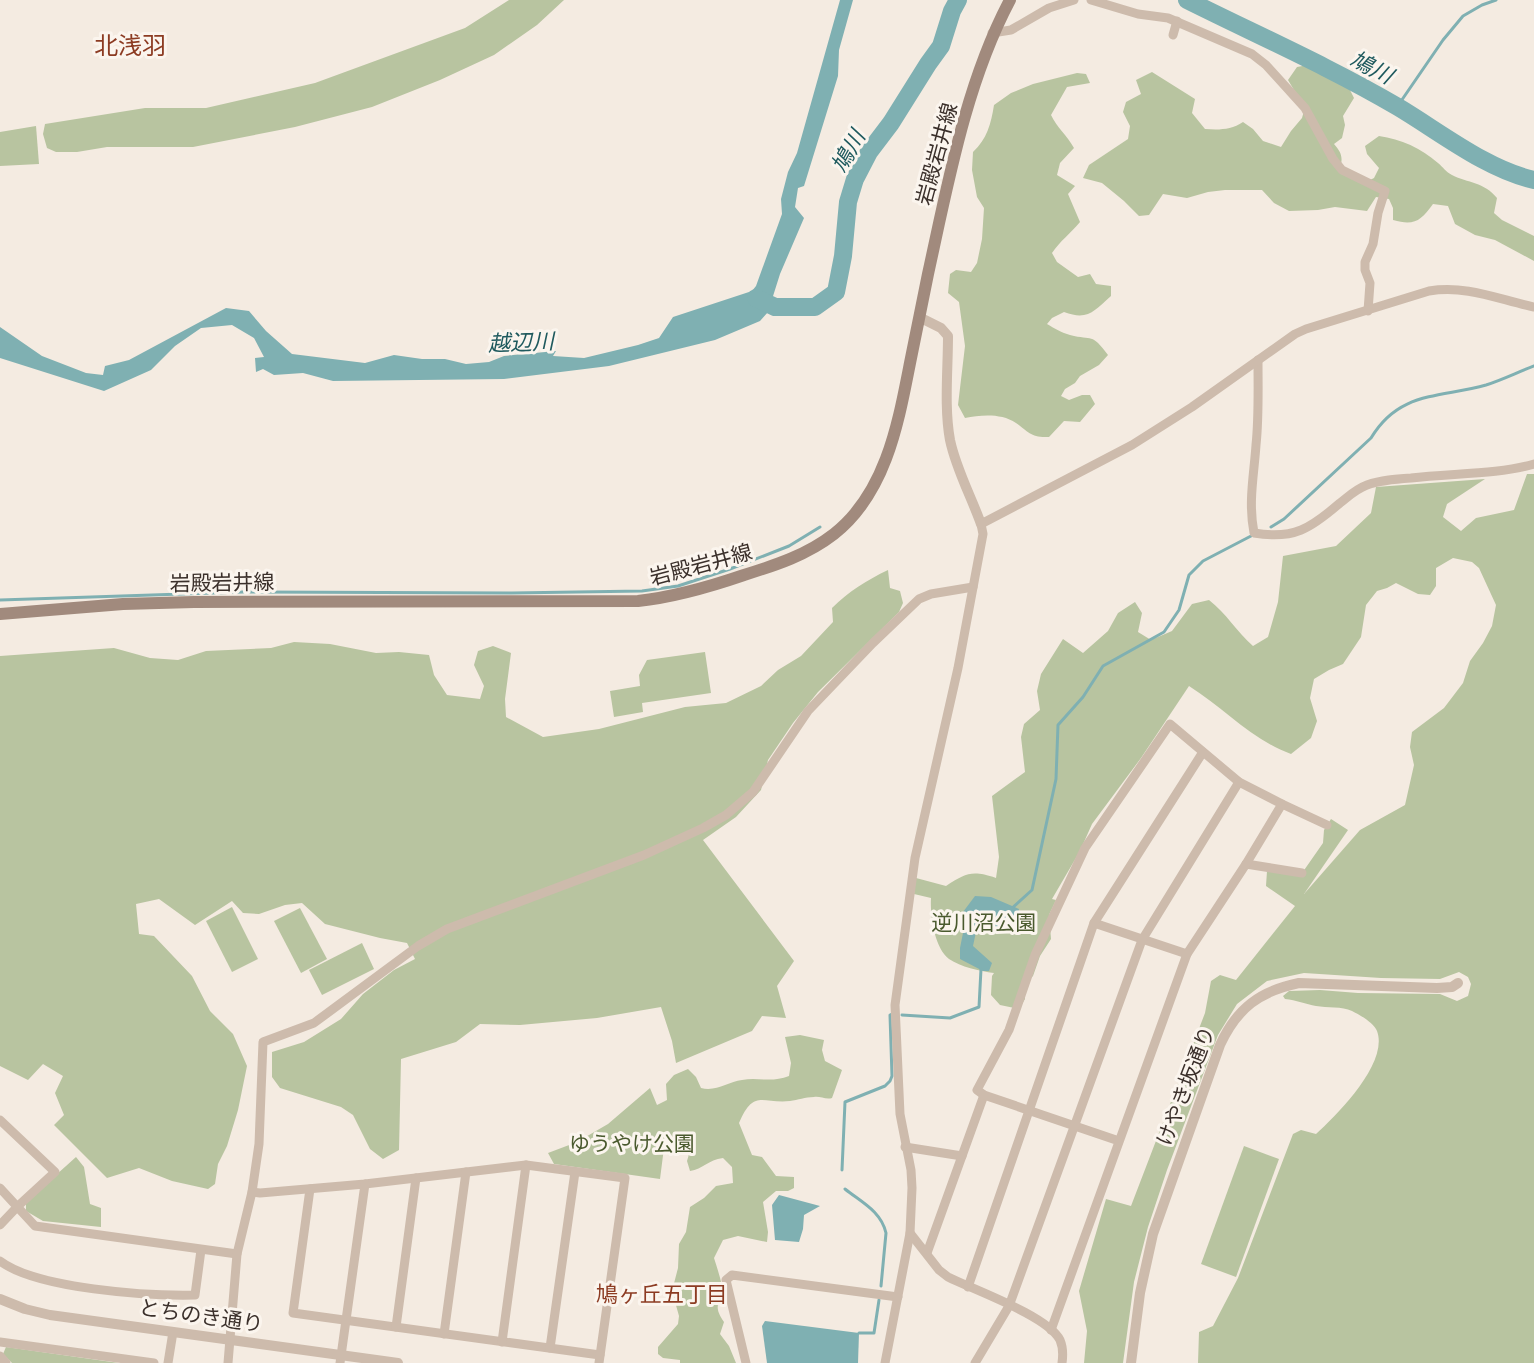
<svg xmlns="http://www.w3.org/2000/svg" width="1534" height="1363" viewBox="0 0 1534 1363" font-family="'Fira Sans','Noto Sans JP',sans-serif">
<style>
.green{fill:#b8c4a0}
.water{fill:#7fb0b2}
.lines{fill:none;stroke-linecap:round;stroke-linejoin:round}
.stream{stroke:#7fb0b2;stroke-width:3}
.river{stroke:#7fb0b2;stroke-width:18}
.minor{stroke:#cdbbac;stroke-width:9}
.tertiary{stroke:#cdbbac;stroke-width:10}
.secondary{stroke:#a18a7d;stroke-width:12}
.labels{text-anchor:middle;stroke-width:6;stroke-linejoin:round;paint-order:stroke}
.street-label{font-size:21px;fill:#3b302b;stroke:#fbf5ee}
.park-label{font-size:21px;fill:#4a5a2e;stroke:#fbf5ee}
.water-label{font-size:22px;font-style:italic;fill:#1f5a5e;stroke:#fbf5ee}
.neighbourhood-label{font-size:22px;fill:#8c3b22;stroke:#fbf5ee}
.quarter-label{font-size:24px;fill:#8c3b22;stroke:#fbf5ee}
</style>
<rect width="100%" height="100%" fill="#f4ebe1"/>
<g class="green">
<polygon points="509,0 564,0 537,25 494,55 440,80 372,107 295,127 193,147 107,147 77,152 56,152 47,148 43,134 45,124 145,108 206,108 315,83 465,28"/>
<path d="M 1308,65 L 1349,88 L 1354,98 L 1343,116 L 1345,125 L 1342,138 L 1334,144 C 1343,154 1343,159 1339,172 L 1362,184 L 1374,178 L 1379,168 L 1367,154 L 1365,146 L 1379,136 C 1401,139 1421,148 1438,163 C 1443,167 1446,172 1452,175 C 1468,183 1484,182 1497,198 L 1494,213 L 1502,220 L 1534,236 L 1534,261 L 1495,240 L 1475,235 L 1455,224 L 1448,206 L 1433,204 C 1421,221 1414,226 1393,220 L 1393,208 L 1389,199 L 1376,197 L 1367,211 L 1335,207 L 1318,210 L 1289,211 L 1274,203 L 1262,190 L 1225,190 L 1208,192 L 1187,198 L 1163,194 L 1149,215 L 1139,216 L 1124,201 L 1102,183 L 1083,178 L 1089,165 L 1128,139 L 1130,126 L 1123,112 L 1126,102 L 1141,94 L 1136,80 L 1152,72 L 1195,99 L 1192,113 L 1205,129 C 1219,130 1231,130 1243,122 L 1253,129 L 1263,141 L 1281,147 L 1291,131 L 1302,118 L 1306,104 L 1297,95 L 1288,80 L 1297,67 Z"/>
<path d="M 1077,73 L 1086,74 L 1090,83 L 1067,87 L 1051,115 C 1057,128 1067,135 1074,148 L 1060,163 L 1057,175 L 1075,186 L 1068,194 L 1080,222 C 1071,233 1060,241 1052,253 L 1057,262 L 1078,277 L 1090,274 L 1096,284 L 1111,286 L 1111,296 C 1094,311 1088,321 1064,312 L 1052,318 L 1047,324 C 1054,328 1062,333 1070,335 C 1093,341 1091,332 1108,355 L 1099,365 L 1080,376 L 1075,383 L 1065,389 L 1061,396 L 1069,400 L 1082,395 L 1090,395 L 1095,404 L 1080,422 L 1064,421 L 1049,437 C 1031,438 1029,432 1016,423 C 1001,413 981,415 965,418 L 958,405 L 965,346 L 959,302 L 948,293 L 950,274 L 956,270 L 971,272 L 977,263 L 982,239 L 984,208 L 977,197 L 972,170 L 973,152 C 987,139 991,124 994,105 L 1011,93 L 1033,84 Z"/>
<polygon points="36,126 39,164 0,166 0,132"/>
<path d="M 1527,474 L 1534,474 L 1534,1363 L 1198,1363 L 1199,1332 L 1213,1326 L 1238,1278 L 1293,1134 L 1301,1130 L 1316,1134 C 1337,1115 1389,1063 1377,1031 C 1374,1023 1360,1015 1352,1011 C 1342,1006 1327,1008 1316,1006 C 1306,1004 1296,1000 1285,999 L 1283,996 L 1289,991 L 1320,990 L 1358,993 L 1440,994 L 1457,1001 L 1468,996 L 1471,984 L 1468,977 L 1459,972 L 1440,979 L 1381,978 L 1304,973 L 1267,981 L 1237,1004 L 1218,1035 L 1167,1170 L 1148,1227 L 1134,1282 L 1123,1363 L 1084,1363 L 1087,1331 L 1079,1291 L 1106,1199 L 1131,1206 L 1205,1013 L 1211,981 L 1220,975 L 1236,980 L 1295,906 L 1266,886 L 1267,871 L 1300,876 L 1323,843 L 1324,830 L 1331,819 L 1348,830 L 1304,894 L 1360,830 L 1405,805 L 1414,765 L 1410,747 L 1412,732 L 1444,708 L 1463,683 L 1470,661 L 1483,643 L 1492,626 L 1496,605 L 1479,568 L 1472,562 L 1453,558 L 1436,568 L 1436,586 L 1430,595 L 1418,594 L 1396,583 L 1387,588 L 1377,591 L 1366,605 L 1361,637 L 1343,664 L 1329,670 L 1314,679 L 1310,698 L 1317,721 L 1311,738 L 1291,754 C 1252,740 1224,708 1189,686 L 1141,758 L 1092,824 L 1080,851 L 1052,899 L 1056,900 L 1049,915 L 1051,939 L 1040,956 L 1033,976 L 1023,985 L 1025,999 L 1019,1009 L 1000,1005 L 991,995 L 992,976 L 994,973 C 979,971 961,967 949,959 C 934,947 930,915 931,898 L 914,894 L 916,878 L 946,886 C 966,873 972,870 996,878 L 999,857 L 992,796 L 1025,772 L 1021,737 L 1024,724 L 1040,710 L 1037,691 L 1041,674 L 1063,639 L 1083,653 L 1108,631 L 1118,613 L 1135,602 L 1142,613 L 1138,632 L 1151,640 L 1172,631 L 1192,604 L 1209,600 C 1226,613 1237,632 1253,646 L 1268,637 L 1278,602 L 1283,556 L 1336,546 L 1371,513 L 1376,487 L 1485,479 L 1447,504 L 1443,517 L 1461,531 L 1476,518 L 1514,510 Z"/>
<path d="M 888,570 L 890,588 L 900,591 L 903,603 L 899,612 L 818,692 L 793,723 L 768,760 L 761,790 L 736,817 L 703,840 L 794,961 L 777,986 L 786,1018 L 762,1016 L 752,1031 L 676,1063 L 672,1041 L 661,1007 L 597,1018 L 520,1025 L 480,1024 L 456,1042 L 401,1059 L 399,1150 L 383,1159 L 370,1149 L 353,1115 L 341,1107 L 280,1088 L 272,1077 L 272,1052 L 304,1042 L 341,1019 L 363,994 L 394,970 L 415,959 L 407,943 L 380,938 L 325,924 L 302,903 L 285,905 L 259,914 L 243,913 L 232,901 L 195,925 L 159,899 L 136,904 L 139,934 L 154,936 L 192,976 L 210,1011 L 233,1034 L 247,1066 L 238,1110 L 227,1146 L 218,1164 L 215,1184 L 208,1189 L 172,1181 L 139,1168 L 107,1178 L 54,1125 L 64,1115 L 55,1093 L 63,1076 L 43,1064 L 28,1080 L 0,1066 L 0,656 L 114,648 L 150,658 L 178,660 L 206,651 L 271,648 L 294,642 L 330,644 L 376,653 L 399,652 L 429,655 L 434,675 L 447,695 L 480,699 L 484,686 L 474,665 L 478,651 L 493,646 L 511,653 L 505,699 L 506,717 L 543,737 L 599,729 L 685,707 L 726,703 L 761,686 L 778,670 L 801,656 L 833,622 L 832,608 C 848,592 867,580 888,570 Z"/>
<polygon points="705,652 711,693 642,703 643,712 614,717 610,691 640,686 639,675 647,660"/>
<polygon points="232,907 258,959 232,972 206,921"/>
<polygon points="300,908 327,959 301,973 274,921"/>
<polygon points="362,943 374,969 322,995 309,970"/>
<path d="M 800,1035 L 824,1040 L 822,1050 L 825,1061 L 842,1070 L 832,1098 C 826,1100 820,1096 814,1097 C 805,1097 798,1100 790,1101 C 762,1104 754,1088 739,1123 L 752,1155 L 762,1157 L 776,1176 L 794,1177 L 794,1188 L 788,1191 L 776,1191 L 763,1202 L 768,1232 L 767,1242 L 738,1236 L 723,1240 L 714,1258 C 717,1267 720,1277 722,1286 C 724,1303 710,1302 724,1322 L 720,1334 L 729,1346 L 736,1363 L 680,1363 L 680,1360 L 663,1358 L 658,1354 L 658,1347 L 678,1324 L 679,1316 L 672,1291 L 678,1268 L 679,1244 L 686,1232 L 690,1207 L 704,1198 L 716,1186 L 733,1183 L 732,1167 L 723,1158 C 708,1160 703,1169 690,1171 L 687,1161 L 692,1144 L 687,1136 L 665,1140 L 660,1179 L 554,1164 L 548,1153 L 577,1142 L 608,1124 L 650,1088 L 657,1105 L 667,1100 L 666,1084 L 674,1075 L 688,1069 L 696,1077 L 701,1088 C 716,1092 728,1082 742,1080 C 758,1077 772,1083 789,1076 L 791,1063 L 785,1037 Z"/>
<polygon points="1244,1146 1279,1159 1236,1277 1201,1264"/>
<polygon points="76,1157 84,1167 90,1204 101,1208 101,1227 43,1221 26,1211 26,1202"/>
<polygon points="6,1347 119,1363 12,1363 3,1354"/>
</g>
<g class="water">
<polygon points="840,0 853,0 839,50 838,76 804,186 798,188 795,207 804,218 780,274 768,312 760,321 715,340 609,366 504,379 333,381 303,373 274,375 263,369 256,372 255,358 264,357 254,338 232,325 201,328 175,346 151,370 104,391 0,358 0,327 42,356 86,373 103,375 105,366 129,360 226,308 249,311 266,331 292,354 365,363 394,355 422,359 445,359 466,364 489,362 504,356 556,351 553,356 584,358 638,345 659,338 673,317 752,291 756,286 782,214 781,199 788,172 797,153"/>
<polygon points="975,896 991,897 1019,909 1018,917 1012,926 993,927 976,932 973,946 992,963 989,971 983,971 960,959 960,948 963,933 960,916"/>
<polygon points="779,1195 820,1206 804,1215 803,1229 799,1242 775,1240 772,1205"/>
<polygon points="765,1321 859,1333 858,1363 767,1363 762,1326"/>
</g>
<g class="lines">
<g class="stream">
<polyline points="1397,107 1443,40 1463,16 1482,5 1496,0"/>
<path d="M 1271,527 L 1284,519 L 1371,438 C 1399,391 1439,398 1486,385 C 1502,380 1518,372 1534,366"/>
<polyline points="0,600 243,592 512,593 642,591 678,586 730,569 789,546 820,527"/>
<polyline points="1011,909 1032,890 1056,779 1058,725 1083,697 1103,666 1164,632 1179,610 1189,575 1203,561 1251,536"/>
<polyline points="902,1015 950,1018 979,1007 981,969"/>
<polyline points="842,1170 845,1102 885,1086 890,1081 892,1076 890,1015 892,1014"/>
<path d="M 845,1189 C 861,1202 881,1211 886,1233 L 881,1286"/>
<polyline points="859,1333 874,1333 879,1300"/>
</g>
<g class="river">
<path d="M 1187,0 C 1257,35 1330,67 1398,107 C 1440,132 1486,169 1534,180"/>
<polyline points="756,298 775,307 815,307 836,292 843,256 848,202 855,179 869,152 891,123 928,64 941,46 952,11 958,0"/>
</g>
<g class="minor">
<polyline points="1091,0 1138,14 1168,18 1252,54 1266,65 1305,108 1333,159 1342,170 1385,191 1378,213 1373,244 1365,262 1365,270 1370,283 1368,311"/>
<polyline points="992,33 1011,30 1049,8 1074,0"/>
<polyline points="1173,35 1177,21"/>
<path d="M 1258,360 C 1258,388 1259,417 1256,445 C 1254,475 1248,502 1254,533 C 1294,540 1311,528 1340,503 C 1349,496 1356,489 1367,485 C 1381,480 1396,479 1411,478 C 1451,473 1496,475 1534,464"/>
<polyline points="1282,804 1327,825"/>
<polyline points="1246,864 1302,873"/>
<polyline points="1094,923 1187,954"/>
<polyline points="0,1120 55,1172 18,1206 0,1225"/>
<polyline points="905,1147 962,1156"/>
<polyline points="0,1188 35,1226 237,1254"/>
<polyline points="310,1189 293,1313 600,1355"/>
<polyline points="252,1192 260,1193 365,1184 526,1165 625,1178 599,1363"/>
<path d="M 910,1233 L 939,1270 L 948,1277 C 974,1290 1048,1316 1060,1340 C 1063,1347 1063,1356 1062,1363"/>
<polyline points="927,1253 984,1095"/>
<path d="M 0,1261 C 37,1289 148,1296 195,1295 L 201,1250"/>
<polyline points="968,1287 1094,923 1203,752"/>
<polyline points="396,1327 416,1178"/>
<polyline points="1051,1330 1187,954 1246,864 1282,804 1239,782 1170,724 1085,848 1035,955 1009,1030 977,1090 984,1095 1119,1141"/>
<polyline points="444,1334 466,1172"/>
<polyline points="0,1342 154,1363"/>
<polyline points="502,1342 526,1165"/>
<polyline points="550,1348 575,1172"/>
<polyline points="0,1356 6,1363"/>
<polyline points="168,1363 173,1332"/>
<polyline points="228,1363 237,1254 252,1192 259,1144 263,1042 314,1023 418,946 447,929 644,855 703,828 726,815 753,792 808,711 873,643 919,599 931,594 973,587"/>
<polyline points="340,1363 365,1184"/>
<polyline points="746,1363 726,1280 732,1275 898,1297"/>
<path d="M 885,1363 L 910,1233 L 912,1188 L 911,1170 L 900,1114 L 895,1005 L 915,858 L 958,668 L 983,534 L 981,524 L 1132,445 L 1192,407 L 1295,334 L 1306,329 L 1429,291 C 1467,285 1497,299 1534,307"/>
<polyline points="975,1363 1009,1306 1142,940 1239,782"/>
</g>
<g class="tertiary">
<path d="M 919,317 L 941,328 L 948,336 C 948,370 944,407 950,440 C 956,469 971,496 981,524"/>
<polyline points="0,1299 25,1309 50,1315 398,1363"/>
<path d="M 1131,1363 L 1140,1293 L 1153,1234 L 1220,1045 C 1237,1008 1260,991 1299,983 L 1437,988 L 1452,987 L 1458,983"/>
</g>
<path class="secondary" d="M 0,614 L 123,604 L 194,602 L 638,601 C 675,597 709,587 744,575 C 776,565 807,555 834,534 C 886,493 898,424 910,363 C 916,333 922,304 928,274 C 948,183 966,83 1010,0"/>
</g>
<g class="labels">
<g class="street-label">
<text transform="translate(937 154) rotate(-75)" y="7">岩殿岩井線</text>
<text transform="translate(701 565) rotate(-15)" y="7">岩殿岩井線</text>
<text transform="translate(222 583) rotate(-1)" y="7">岩殿岩井線</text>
<text transform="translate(1186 1086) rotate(-69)" y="7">けやき坂通り</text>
<text transform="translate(201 1316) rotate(8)" y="7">とちのき通り</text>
</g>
<g class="park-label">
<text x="984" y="930">逆川沼公園</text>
<text x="632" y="1151">ゆうやけ公園</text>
</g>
<g class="water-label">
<text transform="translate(1372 67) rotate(27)" y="8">鳩川</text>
<text transform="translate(848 151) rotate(-61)" y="8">鳩川</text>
<text transform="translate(521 342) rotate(-2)" y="8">越辺川</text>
</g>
<g class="neighbourhood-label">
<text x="662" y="1302">鳩ヶ丘五丁目</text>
</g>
<g class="quarter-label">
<text x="130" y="54">北浅羽</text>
</g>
</g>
</svg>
